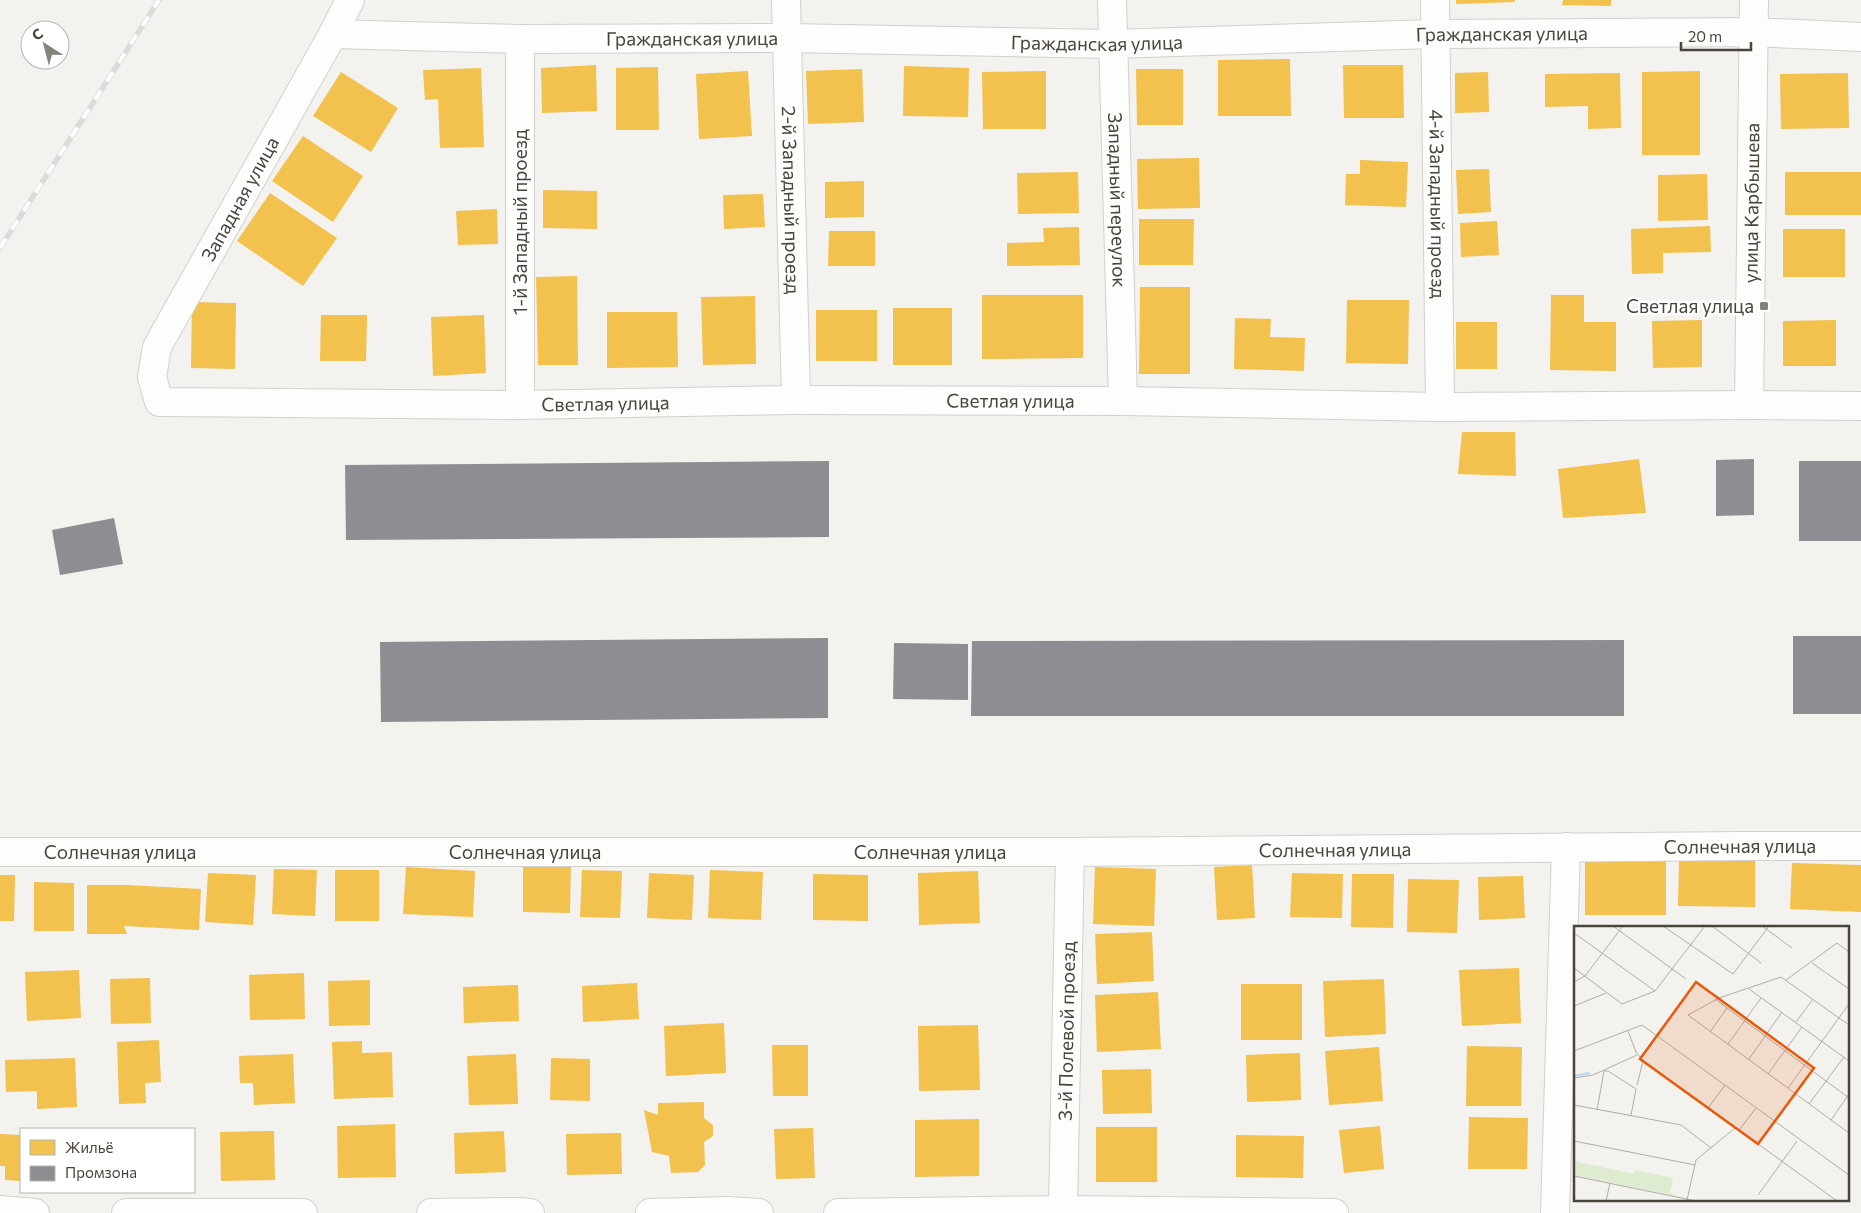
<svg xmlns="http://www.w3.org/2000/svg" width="1861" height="1213" viewBox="0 0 1861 1213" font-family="Commissioner,sans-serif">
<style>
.homes{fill:#f2c14e}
.industry{fill:#8d8d92}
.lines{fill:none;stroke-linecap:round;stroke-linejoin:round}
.minor-casing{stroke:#d1d0cc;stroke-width:30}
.minor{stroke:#fdfdfc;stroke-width:28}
.rail-casing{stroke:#dbdbda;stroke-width:5.5}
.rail{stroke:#fff;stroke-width:4;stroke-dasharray:11;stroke-linecap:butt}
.poi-dot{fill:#848279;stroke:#fff;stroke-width:2}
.labels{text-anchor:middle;stroke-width:5;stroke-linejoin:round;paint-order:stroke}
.street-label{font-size:19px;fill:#49453a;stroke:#fff}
.poi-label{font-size:19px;fill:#49453a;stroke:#fff;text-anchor:end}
.inset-river{fill:none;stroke:#c3d8ed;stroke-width:2.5}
.inset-road{fill:none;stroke:#afada6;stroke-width:1}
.view{fill:#e8590c;fill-opacity:0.15;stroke:#e8590c;stroke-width:2.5}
.inset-edge{fill:none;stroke:#49453a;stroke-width:2.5}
</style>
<rect width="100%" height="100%" fill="#f3f2ee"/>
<g class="homes">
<polygon points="1456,0 1515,0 1515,2 1456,4"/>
<polygon points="1563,0 1611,0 1611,6 1562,5"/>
<polygon points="1290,59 1291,116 1218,116 1218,60"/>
<polygon points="596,65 597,111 542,113 541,68"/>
<polygon points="1343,65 1403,65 1404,118 1344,118"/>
<polygon points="904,66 969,68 968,117 903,116"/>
<polygon points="658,67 659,130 616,130 616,68"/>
<polygon points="481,68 484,147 440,148 438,99 425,100 423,70"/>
<polygon points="862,69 864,122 808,124 806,71"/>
<polygon points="1136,69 1183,69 1183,125 1137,125"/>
<polygon points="748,71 752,136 699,139 696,74"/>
<polygon points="1046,71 1046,129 983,129 982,72"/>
<polygon points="1700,71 1700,155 1642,155 1642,72"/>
<polygon points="341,72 398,108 371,152 313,116"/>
<polygon points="1488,72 1489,112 1455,113 1455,73"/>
<polygon points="1620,73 1621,128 1588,129 1588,106 1545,107 1545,74"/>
<polygon points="1848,73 1849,128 1781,129 1780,74"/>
<polygon points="303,136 363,176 333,222 272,181"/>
<polygon points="1199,158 1200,208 1138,209 1137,159"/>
<polygon points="1360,160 1408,162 1406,207 1345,205 1346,174 1360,174"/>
<polygon points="1489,169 1491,212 1458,214 1456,170"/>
<polygon points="1078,172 1079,213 1018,214 1017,173"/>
<rect x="1785" y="172" width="76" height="43"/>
<polygon points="1707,174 1708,220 1658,221 1658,175"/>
<polygon points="864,181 864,217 825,218 825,182"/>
<polygon points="543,190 597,191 597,229 543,228"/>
<polygon points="270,193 337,238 303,286 237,241"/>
<polygon points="763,194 765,227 724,229 723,195"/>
<polygon points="497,209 498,244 458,245 456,211"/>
<polygon points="1139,219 1194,219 1193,265 1139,265"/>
<polygon points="1497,221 1499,255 1461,257 1460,223"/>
<polygon points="1710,226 1711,252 1663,253 1663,273 1632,274 1631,229"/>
<polygon points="1079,227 1080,265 1007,266 1007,243 1044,242 1043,228"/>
<rect x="1783" y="229" width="62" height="48"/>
<polygon points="829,231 875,231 875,266 828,266"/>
<polygon points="577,276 578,365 538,365 536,277"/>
<polygon points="1140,287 1190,287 1190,374 1139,374"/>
<polygon points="982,295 1083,295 1083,358 982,359"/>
<polygon points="1551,295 1584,295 1584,322 1616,322 1616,371 1550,370"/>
<polygon points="755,296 756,364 703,365 701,297"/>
<polygon points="1347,300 1409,300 1408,364 1346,363"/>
<polygon points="192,302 236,303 235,369 191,368"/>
<rect x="893" y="308" width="59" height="57"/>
<rect x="816" y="310" width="61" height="51"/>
<polygon points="607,312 677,312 678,367 607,368"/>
<polygon points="321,315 367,315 366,361 320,361"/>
<polygon points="484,315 486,373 433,376 431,317"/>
<polygon points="1235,318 1271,319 1270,337 1305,338 1304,371 1234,369"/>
<polygon points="1702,320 1702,367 1653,368 1652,321"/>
<polygon points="1836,320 1836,366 1783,366 1783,321"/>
<rect x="1456" y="322" width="41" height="47"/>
<polygon points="1462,432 1515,432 1516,476 1458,474"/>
<polygon points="1639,459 1646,513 1563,518 1558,469"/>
<polygon points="523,860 571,861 570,913 523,912"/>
<polygon points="1679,860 1755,860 1755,907 1678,906"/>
<rect x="1585" y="861" width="81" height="54"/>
<polygon points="1792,863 1861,865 1861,912 1790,909"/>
<polygon points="1252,865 1255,918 1217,920 1214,867"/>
<polygon points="406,867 475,871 473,917 403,914"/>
<polygon points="1095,867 1156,869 1154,926 1093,924"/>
<polygon points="274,869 317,870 315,916 272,914"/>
<rect x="335" y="870" width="44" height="51"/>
<polygon points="582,870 622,871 620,918 580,917"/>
<polygon points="710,870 763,872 761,920 708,918"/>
<polygon points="978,871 980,923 919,925 918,873"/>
<polygon points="208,873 256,875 253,925 205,922"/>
<polygon points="649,873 694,875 692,920 647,918"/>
<polygon points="1292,873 1343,874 1342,918 1290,917"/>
<polygon points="813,874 868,875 868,921 813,920"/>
<polygon points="1352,874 1394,874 1393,928 1351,927"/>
<polygon points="0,875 15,875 14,921 0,921"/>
<polygon points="1523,876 1525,918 1479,920 1478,877"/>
<polygon points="1408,879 1459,880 1457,933 1407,932"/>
<polygon points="34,882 74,883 74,931 34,931"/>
<polygon points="87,885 127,885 201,889 199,930 124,926 127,934 87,934"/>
<polygon points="1152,932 1154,981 1097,984 1095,934"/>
<polygon points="1519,968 1521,1023 1462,1026 1459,970"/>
<polygon points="79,970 81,1018 27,1021 25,972"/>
<polygon points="304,973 305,1019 250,1020 249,975"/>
<polygon points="150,978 151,1023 111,1024 110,979"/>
<polygon points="1384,979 1386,1034 1325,1037 1323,981"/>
<polygon points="370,980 370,1025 329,1026 328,981"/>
<polygon points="637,983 639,1019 583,1022 582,986"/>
<rect x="1241" y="984" width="61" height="56"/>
<polygon points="518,985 519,1021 464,1023 463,987"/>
<polygon points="1158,992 1161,1049 1097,1052 1095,995"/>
<polygon points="724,1023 726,1073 666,1076 664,1026"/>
<polygon points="978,1025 980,1090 919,1091 918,1026"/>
<polygon points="159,1040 161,1082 145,1083 146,1103 119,1104 117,1042"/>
<polygon points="362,1041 362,1053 392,1052 393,1097 334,1099 332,1042"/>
<polygon points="772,1045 808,1045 808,1096 773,1096"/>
<polygon points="1467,1046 1522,1047 1521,1106 1466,1106"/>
<polygon points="1379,1047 1383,1101 1329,1105 1325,1051"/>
<polygon points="1300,1053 1301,1100 1247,1102 1246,1055"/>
<polygon points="293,1054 295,1103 254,1105 253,1083 240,1083 239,1056"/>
<polygon points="516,1054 518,1104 469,1105 467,1056"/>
<polygon points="75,1058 77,1107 37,1109 37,1091 6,1092 5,1060"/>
<polygon points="551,1058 590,1059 590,1101 550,1100"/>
<polygon points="1151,1069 1152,1113 1103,1114 1102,1070"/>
<polygon points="704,1102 704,1118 713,1125 713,1136 704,1142 705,1165 698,1172 671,1173 669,1156 652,1152 644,1110 658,1115 658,1103"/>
<polygon points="1469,1117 1528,1118 1527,1169 1468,1169"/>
<polygon points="979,1119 979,1176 915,1177 915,1120"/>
<polygon points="395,1124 396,1177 338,1178 337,1126"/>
<polygon points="1380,1126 1384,1169 1344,1173 1339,1130"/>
<rect x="1096" y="1127" width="61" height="55"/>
<polygon points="813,1128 815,1178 776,1179 774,1129"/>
<polygon points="274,1131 275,1180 221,1181 220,1132"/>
<polygon points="504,1131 506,1172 455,1174 454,1133"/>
<polygon points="621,1133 622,1174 567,1175 566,1134"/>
<polygon points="0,1134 21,1135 21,1181 5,1180 5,1166 0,1166"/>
<polygon points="1236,1135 1304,1136 1303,1178 1236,1177"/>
</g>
<g class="industry">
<polygon points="1754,459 1754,515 1716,516 1716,460"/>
<polygon points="829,461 829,537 346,540 345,465"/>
<rect x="1799" y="461" width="62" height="80"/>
<polygon points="114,518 123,564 60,575 52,530"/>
<rect x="1793" y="636" width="68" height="78"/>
<polygon points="828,638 828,718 381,722 380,642"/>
<polygon points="1624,640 1624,716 971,716 972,641"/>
<polygon points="894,643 968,644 968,700 893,699"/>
</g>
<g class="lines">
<g class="minor-casing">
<g id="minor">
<path id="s1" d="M 350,0 L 333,34 L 157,347 L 152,377 L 159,402 L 520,405 L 796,400 L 1123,401 L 1440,407 L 1749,405 L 1861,406"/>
<path id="s2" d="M 786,0 L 796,400"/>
<path id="s3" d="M 1112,0 L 1123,401"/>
<path id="s4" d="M 1435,0 L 1440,407"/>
<path id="s5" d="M 333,34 L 520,39 L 786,38 L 1112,44 L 1435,34 L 1754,32 L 1861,37"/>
<polyline points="520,39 520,405"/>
<path id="s6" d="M 1749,405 L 1754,0"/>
<path id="s7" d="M 0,852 L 1070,852 L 1741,846 L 1861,846"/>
<polyline points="0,1210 35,1213"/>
<path id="s8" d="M 1063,1210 L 1070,852"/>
<polyline points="126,1213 303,1213"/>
<polyline points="431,1213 519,1212 530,1213"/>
<polyline points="650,1213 728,1211 759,1213"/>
<polyline points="838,1213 1063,1210 1334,1213"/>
<polyline points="1555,1213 1566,847"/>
</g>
</g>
<use href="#minor" class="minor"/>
<g class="rail-casing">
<polyline id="rail" points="0,248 159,0"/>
</g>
<use href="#rail" class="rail"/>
</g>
<rect class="poi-dot" x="1759" y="301" width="10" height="10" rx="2.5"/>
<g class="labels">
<g class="street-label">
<text dy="7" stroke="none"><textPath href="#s5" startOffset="1169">Гражданская улица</textPath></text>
<text dy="7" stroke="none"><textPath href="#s5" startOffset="359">Гражданская улица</textPath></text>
<text dy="7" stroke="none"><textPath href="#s5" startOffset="764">Гражданская улица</textPath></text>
<text transform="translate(240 199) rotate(-61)" y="7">Западная улица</text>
<text dy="7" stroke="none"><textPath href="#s2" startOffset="200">2-й Западный проезд</textPath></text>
<text dy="7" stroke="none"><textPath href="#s3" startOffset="200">Западный переулок</textPath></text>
<text dy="7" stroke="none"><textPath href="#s6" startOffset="202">улица Карбышева</textPath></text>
<text dy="7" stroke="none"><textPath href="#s4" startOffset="204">4-й Западный проезд</textPath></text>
<text transform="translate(520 222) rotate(-90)" y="7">1-й Западный проезд</text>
<text dy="7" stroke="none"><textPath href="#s1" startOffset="1305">Светлая улица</textPath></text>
<text dy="7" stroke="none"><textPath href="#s1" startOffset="900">Светлая улица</textPath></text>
<text dy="7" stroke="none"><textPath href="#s7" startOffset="1740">Солнечная улица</textPath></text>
<text dy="7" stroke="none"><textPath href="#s7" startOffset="1335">Солнечная улица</textPath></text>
<text dy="7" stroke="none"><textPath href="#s7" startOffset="120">Солнечная улица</textPath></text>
<text dy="7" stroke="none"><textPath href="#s7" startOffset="525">Солнечная улица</textPath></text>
<text dy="7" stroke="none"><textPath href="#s7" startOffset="930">Солнечная улица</textPath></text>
<text dy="7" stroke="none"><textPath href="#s8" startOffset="179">3-й Полевой проезд</textPath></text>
</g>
<g class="poi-label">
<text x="1754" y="313">Светлая улица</text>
</g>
</g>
<g transform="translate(1574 926)">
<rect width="275" height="275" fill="#f3f2ee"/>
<path d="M 0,235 L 60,248 L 61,244 L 99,252 L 96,267 L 111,272 L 0,249 Z" fill="#deebd1"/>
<path class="inset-river" d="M 0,150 L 16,147"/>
<path class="inset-road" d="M 39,0 L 112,53M 89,0 L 159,48 L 195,0M 138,0 L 187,37M 188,0 L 218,22M 0,7 L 81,65M 238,37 L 275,63M 0,42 L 48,78 L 81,65 L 131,0M 212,54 L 263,17 L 275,26M 0,56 L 11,50 L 49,0M 175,63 L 275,135M 141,73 L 275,172M 0,80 L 32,67M 222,96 L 239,73M 275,99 L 207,51 L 145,72 L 114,89 L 275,207M 54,105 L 62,126 L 69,135 L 263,275M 136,106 L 153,82M 154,118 L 187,72M 0,125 L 68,99 L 275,249M 175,133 L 208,86M 194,148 L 228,101M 0,152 L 19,149 L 63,129M 63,159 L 69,135M 214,162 L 275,78M 235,178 L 270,131M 0,179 L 107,199 L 137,222M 134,182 L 151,159M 23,184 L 30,145 L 34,145 L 62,163 L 57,189M 257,194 L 275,168M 165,204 L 182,182M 0,215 L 121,239M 0,250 L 122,275M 184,269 L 223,215M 113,274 L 122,234 L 161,202M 32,275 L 36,257"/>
<path class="view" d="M 122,56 L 240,142 L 184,218 L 66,133 Z"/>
<rect width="275" height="275" class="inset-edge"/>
</g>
<rect x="20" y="1128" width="175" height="65" fill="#ffffff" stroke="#b6b5b0"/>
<rect x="30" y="1140" width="25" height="15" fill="#f2c14e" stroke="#b6b5b0"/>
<text x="65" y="1153" font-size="15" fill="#49453a">Жильё</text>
<rect x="30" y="1166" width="25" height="15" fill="#8d8d92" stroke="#b6b5b0"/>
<text x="65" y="1178" font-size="15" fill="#49453a">Промзона</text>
<g transform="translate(45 45) rotate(324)"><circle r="24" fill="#ffffff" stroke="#b6b5b0"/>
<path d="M0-4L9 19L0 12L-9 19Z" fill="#848279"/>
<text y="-8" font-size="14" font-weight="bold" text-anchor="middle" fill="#49453a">С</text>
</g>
<path d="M1681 42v8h70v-8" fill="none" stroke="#49453a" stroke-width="2.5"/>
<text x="1688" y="42" font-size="15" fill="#49453a" stroke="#ffffff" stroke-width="4" paint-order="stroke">20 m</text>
</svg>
